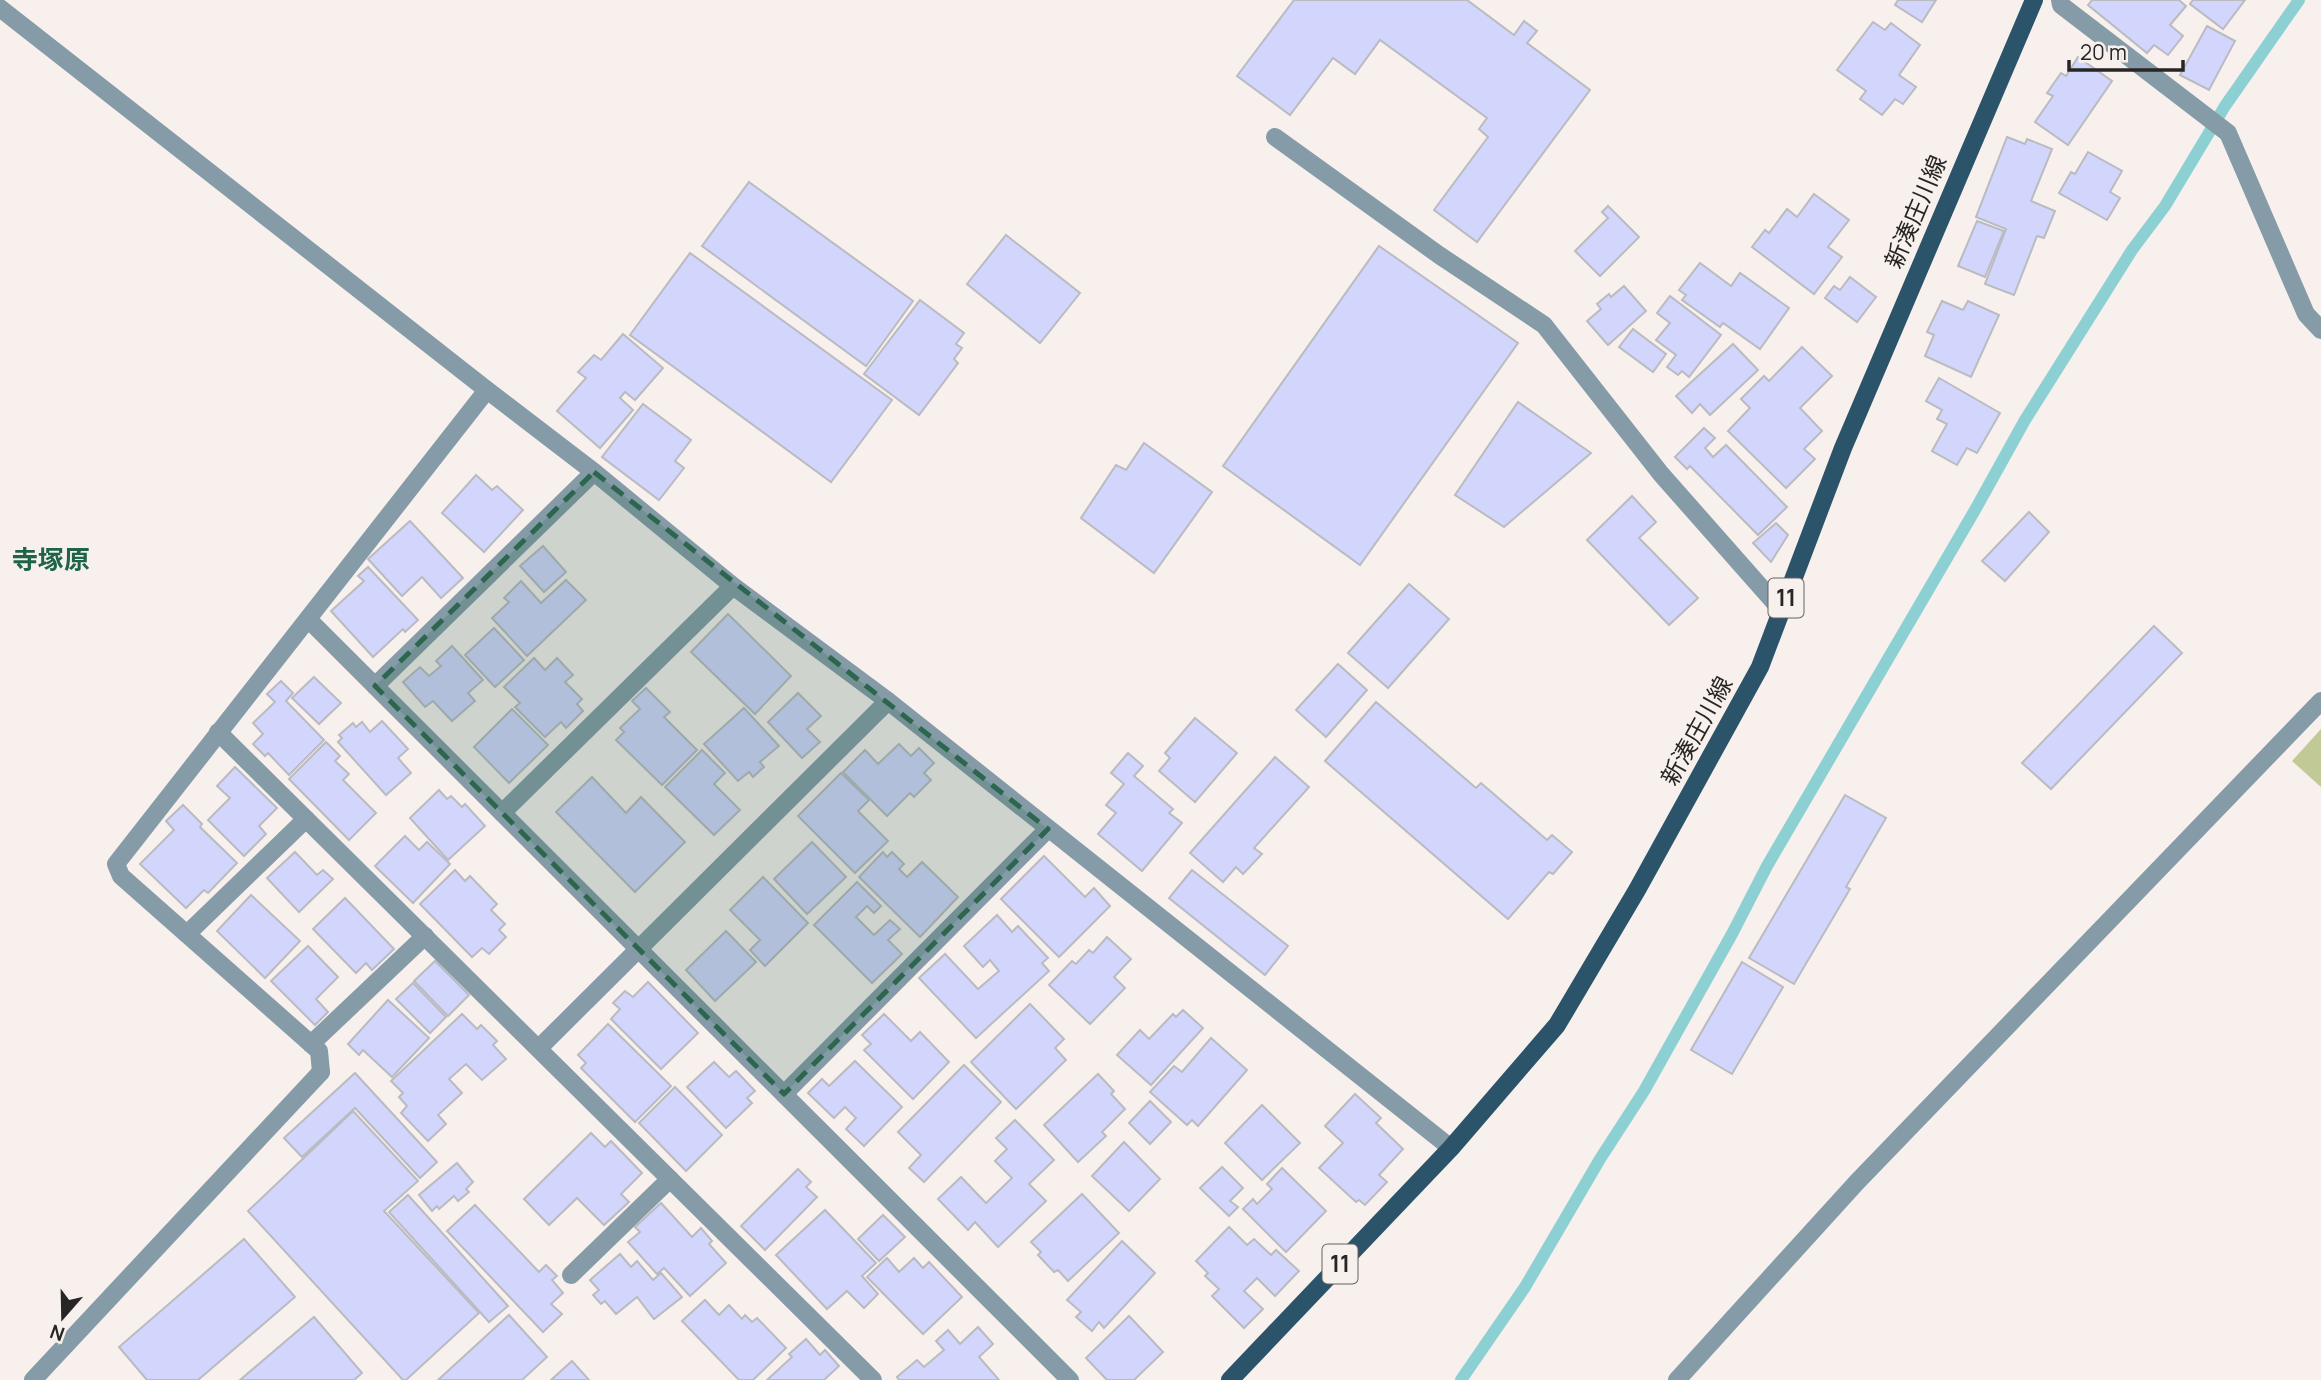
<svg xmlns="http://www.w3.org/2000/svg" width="2321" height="1380" viewBox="0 0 2321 1380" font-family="Manrope,'Noto Sans JP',sans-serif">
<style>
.green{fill:#c1c997}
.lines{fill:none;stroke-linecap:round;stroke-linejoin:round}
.stream{stroke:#8dd0d4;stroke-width:12}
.building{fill:#d2d6fd;stroke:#babbc1;stroke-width:2}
.lane{stroke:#859ba7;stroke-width:18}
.street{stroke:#859ba7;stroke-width:18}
.primary{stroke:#2b5369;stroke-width:18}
.marked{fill:#2c664e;fill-opacity:0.2;stroke:#2c664e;stroke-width:5;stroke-dasharray:14 9;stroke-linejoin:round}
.labels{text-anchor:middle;stroke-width:5;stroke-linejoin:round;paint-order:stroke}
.shield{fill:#f7f0ed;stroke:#666361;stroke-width:2}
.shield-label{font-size:23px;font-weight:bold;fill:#282625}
.street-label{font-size:24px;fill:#282625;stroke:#f7f0ed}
.neighbourhood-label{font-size:26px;font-weight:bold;fill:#1f6349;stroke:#f7f0ed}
</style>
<rect width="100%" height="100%" fill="#f7f0ed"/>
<polygon class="green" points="2321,729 2321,787 2292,761"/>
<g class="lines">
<polyline class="stream" points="1461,1380 1525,1287 1600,1159 1644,1091 1732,934 1767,866 1975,510 2025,420 2132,250 2165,206 2225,106 2299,0"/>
</g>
<g class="building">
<polygon points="1294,0 1467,0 1514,35 1524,21 1537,31 1527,43 1590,90 1477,242 1434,210 1488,137 1479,129 1487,118 1380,40 1355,74 1333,58 1290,115 1237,76"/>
<polygon points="1898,0 1936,0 1922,22 1895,5"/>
<polygon points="2092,0 2179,0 2186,6 2170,25 2183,36 2168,55 2154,45 2147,53 2088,5"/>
<polygon points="2193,0 2245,0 2223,29 2190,4"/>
<polygon points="1873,22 1885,30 1891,23 1920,45 1899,75 1916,87 1903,104 1895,99 1882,115 1860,99 1866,91 1837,70"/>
<polygon points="2207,26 2235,41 2209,90 2180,75"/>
<polygon points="2078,57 2112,81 2068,145 2035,122 2053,96 2047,93 2061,73 2066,76"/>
<polygon points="2007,137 2025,144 2027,139 2052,149 2031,201 2055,211 2044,238 2037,236 2014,295 1985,284 2006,229 1976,217"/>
<polygon points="2088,152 2122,171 2110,192 2120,198 2107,220 2059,193 2071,172 2075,174"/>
<polygon points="749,182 913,301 866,366 702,246"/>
<polygon points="1814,194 1849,220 1828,247 1842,257 1814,294 1752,247 1765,230 1769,233 1787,209 1797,217"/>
<polygon points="1608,206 1639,237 1600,276 1575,251 1608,218 1602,212"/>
<polygon points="1977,221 2004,231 1985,277 1958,266"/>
<polygon points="1006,235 1080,293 1040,343 967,284"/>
<polygon points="1379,246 1518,343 1360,565 1223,466"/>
<polygon points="690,253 892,400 831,482 630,335"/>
<polygon points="1700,263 1731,286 1740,273 1789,308 1760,349 1723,323 1720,327 1682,300 1686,295 1679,290"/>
<polygon points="1850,277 1876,297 1857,322 1825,298 1834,286 1840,290"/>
<polygon points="1624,286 1646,311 1608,345 1587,321 1601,309 1597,304 1609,294 1611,297"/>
<polygon points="1670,296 1721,335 1689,377 1682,371 1678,375 1667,367 1676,355 1656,340 1670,323 1657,313"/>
<polygon points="920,300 964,333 956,344 962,348 954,359 958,363 919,415 864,374"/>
<polygon points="1942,301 1963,310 1968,301 1999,315 1971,377 1925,356 1934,335 1927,332"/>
<polygon points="1633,329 1666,354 1653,372 1619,347"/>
<polygon points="623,334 663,368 635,400 625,392 620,398 633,410 600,448 557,411 586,378 578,372 594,355 601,360"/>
<polygon points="1733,344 1758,370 1710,415 1700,404 1692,413 1676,396"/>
<polygon points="1802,347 1832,376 1800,408 1822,431 1804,449 1815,459 1786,488 1728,431 1750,408 1741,399 1764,376 1769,381"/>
<polygon points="1939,378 2000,413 1977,453 1967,448 1957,465 1932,451 1947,424 1937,419 1942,410 1926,401"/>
<polygon points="1518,402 1591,453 1504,527 1455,495"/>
<polygon points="643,404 691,440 675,461 684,468 659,500 602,457"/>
<polygon points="1704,428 1715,438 1705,448 1713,457 1726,445 1787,507 1758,535 1690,466 1687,469 1675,457"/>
<polygon points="1144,443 1212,492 1154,573 1081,518 1116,465 1126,470"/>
<polygon points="476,475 492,490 497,486 523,510 484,552 442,513"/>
<polygon points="1632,496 1656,522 1639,538 1698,598 1669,625 1587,540"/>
<polygon points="2029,512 2049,532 2005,581 1982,561"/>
<polygon points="410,521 463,578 441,598 422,577 402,596 368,559"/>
<polygon points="1776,523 1788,535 1771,562 1753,543"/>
<polygon points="543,546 566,572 544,592 520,566"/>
<polygon points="368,567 418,620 405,632 403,629 373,657 331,611 364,581 358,576"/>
<polygon points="566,580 586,600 527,656 492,618 509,602 504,598 521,581 541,603"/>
<polygon points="1409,584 1449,619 1388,688 1348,653"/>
<polygon points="728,614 791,676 755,714 691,652"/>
<polygon points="2154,626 2182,653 2051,789 2022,763"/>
<polygon points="494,628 524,660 495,687 465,655"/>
<polygon points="452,646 483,680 468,693 475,701 452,721 433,701 425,707 403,682 420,667 429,676 441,666 436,661"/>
<polygon points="534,658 545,670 557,658 573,675 565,682 582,699 577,704 583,711 566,728 561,722 545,737 515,707 520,703 504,687"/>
<polygon points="1338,664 1367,690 1326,737 1296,710"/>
<polygon points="314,677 341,703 319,724 292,698"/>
<polygon points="281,681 293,693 286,701 324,740 289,775 268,753 265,756 253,744 263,734 253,723 275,702 267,694"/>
<polygon points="646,688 670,712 664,717 697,750 662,785 616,740 624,732 620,728 640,709 632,701"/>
<polygon points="798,693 821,716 807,729 820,742 802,758 768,722"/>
<polygon points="1376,702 1476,788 1481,783 1547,840 1552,835 1572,852 1553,874 1549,872 1508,919 1325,761"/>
<polygon points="744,708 779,746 760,762 764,767 753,777 749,772 738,781 704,744"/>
<polygon points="512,709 548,745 509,783 474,747"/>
<polygon points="1195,718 1237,753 1195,802 1159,771 1170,758 1165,753"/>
<polygon points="382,721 408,749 398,758 411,773 386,795 338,742 342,738 339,735 353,723 356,727 362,722 370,732"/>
<polygon points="326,742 340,756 335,761 349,774 343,780 376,813 349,840 289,779"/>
<polygon points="899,744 911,756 919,748 934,763 924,773 931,780 914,797 910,793 887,816 843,772 865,750 878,764"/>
<polygon points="702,750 725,773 714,784 740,810 714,835 665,787"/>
<polygon points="1128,753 1143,766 1134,776 1173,809 1169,813 1182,823 1142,871 1098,834 1116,813 1106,805 1124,784 1111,773"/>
<polygon points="1275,757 1309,787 1254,848 1262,854 1243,874 1236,867 1223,882 1190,853"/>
<polygon points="235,767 277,808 259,826 266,834 244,856 208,820 230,798 217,786"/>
<polygon points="841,773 869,800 858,811 888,841 855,873 798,816"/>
<polygon points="592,777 626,813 641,797 685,842 635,892 556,812"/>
<polygon points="439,790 447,799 451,796 462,807 465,804 485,826 448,860 410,818"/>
<polygon points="1845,795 1886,818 1846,887 1850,889 1794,984 1749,958"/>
<polygon points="183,805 202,824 200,827 237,863 208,893 204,890 186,908 140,864 174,830 166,821"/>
<polygon points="405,836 419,850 427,842 450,864 413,903 375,866"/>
<polygon points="812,842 846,877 807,914 774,879"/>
<polygon points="295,852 317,875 323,870 333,879 299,912 267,878"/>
<polygon points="883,852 887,857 892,852 904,864 899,869 907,877 922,862 958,897 920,937 859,877"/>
<polygon points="1044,856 1085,897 1094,888 1110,906 1059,957 1001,899"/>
<polygon points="455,870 465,881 470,876 497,904 491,910 505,924 499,930 506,937 489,954 482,948 472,957 420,904"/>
<polygon points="1192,870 1288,946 1265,975 1169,898"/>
<polygon points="763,877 808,923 765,966 750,950 760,940 730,910"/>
<polygon points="857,882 881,906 874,913 867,906 856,917 874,935 890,920 900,929 888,940 902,954 872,983 814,925"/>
<polygon points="251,895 300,941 265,978 217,931"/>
<polygon points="345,898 394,949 372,970 366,963 356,973 313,929"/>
<polygon points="997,915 1012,932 1018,926 1048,958 1042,963 1049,971 976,1038 919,978 945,954 978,989 999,971 990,960 983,967 964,946"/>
<polygon points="726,931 756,962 715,1001 686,970"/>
<polygon points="1107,937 1131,959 1114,977 1125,988 1090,1024 1049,985 1072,961 1076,964 1089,950 1093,953"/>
<polygon points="308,946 338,977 316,999 328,1012 315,1025 271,981"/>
<polygon points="435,961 469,995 448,1016 414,981"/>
<polygon points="1742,962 1783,987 1732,1074 1691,1050"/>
<polygon points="648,982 698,1033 661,1069 611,1019 620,1009 613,1003 625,991 633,997"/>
<polygon points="413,983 446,1017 430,1033 396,999"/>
<polygon points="388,1000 429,1038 392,1077 363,1050 359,1055 348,1044"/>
<polygon points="1030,1004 1064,1039 1055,1048 1066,1060 1016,1109 971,1062"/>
<polygon points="1183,1010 1203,1028 1151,1085 1117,1055 1140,1030 1149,1039 1173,1014 1176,1017"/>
<polygon points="462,1014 477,1029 481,1025 497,1041 493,1045 506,1059 482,1080 466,1064 449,1079 462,1093 438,1115 446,1124 428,1141 401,1113 407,1106 399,1097 403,1093 391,1081"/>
<polygon points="884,1014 911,1041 920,1032 949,1062 913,1099 864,1050 871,1044 862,1035"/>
<polygon points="608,1024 671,1086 635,1122 581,1068 586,1063 578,1055"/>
<polygon points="1211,1038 1247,1070 1198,1126 1192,1120 1187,1125 1150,1092 1174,1066 1182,1072"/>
<polygon points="855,1061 902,1107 864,1146 846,1129 856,1118 845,1107 834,1118 808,1093 822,1079 829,1086"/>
<polygon points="714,1062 729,1077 736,1071 755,1091 747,1098 752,1103 726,1128 687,1087"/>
<polygon points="964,1065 1001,1102 924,1182 909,1168 921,1155 898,1132"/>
<polygon points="355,1073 437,1162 420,1178 355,1108 302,1157 284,1138"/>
<polygon points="1098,1074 1114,1091 1111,1094 1125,1109 1102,1132 1106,1136 1078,1162 1044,1125"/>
<polygon points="675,1087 722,1135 686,1171 639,1123"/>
<polygon points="1355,1094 1381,1118 1376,1123 1403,1149 1379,1175 1387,1182 1365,1205 1359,1200 1356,1202 1319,1168 1343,1143 1325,1126"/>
<polygon points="1150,1101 1171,1122 1150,1144 1129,1123"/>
<polygon points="1262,1105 1300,1143 1262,1180 1225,1143"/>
<polygon points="353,1111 418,1181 384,1211 479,1313 406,1380 403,1380 248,1211"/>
<polygon points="1015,1120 1054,1160 1029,1184 1046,1201 998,1247 975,1222 968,1230 938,1199 961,1177 986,1203 1012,1178 995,1161 1007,1149 996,1138"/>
<polygon points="591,1133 605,1147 611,1141 642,1173 621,1194 629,1202 604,1225 577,1198 549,1225 524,1199"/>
<polygon points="1124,1142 1160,1179 1129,1211 1092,1176"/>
<polygon points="457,1163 473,1182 466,1189 469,1192 458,1201 454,1196 439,1209 437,1206 432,1211 419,1195"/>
<polygon points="1222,1167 1243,1188 1230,1201 1238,1207 1229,1216 1200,1188"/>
<polygon points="1282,1168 1326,1211 1286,1252 1243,1209 1253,1199 1257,1204 1272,1189 1267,1184"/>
<polygon points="798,1169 811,1182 806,1187 817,1197 765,1250 741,1226"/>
<polygon points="1082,1194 1119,1233 1068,1281 1058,1270 1054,1272 1038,1255 1041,1252 1031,1242"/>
<polygon points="408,1195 508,1306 489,1322 389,1212"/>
<polygon points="661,1203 692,1237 701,1228 712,1241 709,1244 726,1263 690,1296 664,1268 657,1274 628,1242 640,1232 635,1227"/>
<polygon points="475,1205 539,1272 546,1265 557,1276 552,1280 563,1293 551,1304 562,1314 543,1332 447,1231"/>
<polygon points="825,1210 876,1263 862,1276 878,1294 864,1308 847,1291 827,1309 776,1255"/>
<polygon points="883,1215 905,1237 879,1261 858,1239"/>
<polygon points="1229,1227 1247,1245 1254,1239 1271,1255 1276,1250 1299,1271 1275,1296 1257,1278 1244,1291 1263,1309 1244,1328 1212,1296 1219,1289 1205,1276 1208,1273 1196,1261"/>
<polygon points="244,1239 295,1297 198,1380 147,1380 119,1347"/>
<polygon points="1122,1241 1155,1273 1104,1328 1099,1322 1092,1331 1076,1317 1081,1312 1067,1300"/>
<polygon points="620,1254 631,1267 637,1261 653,1280 661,1273 682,1297 654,1319 637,1297 616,1314 605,1301 601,1304 593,1295 599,1290 590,1280"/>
<polygon points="887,1258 899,1272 914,1258 923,1268 929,1262 962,1297 923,1334 867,1277"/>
<polygon points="705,1300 719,1315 729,1305 742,1319 745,1315 752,1322 757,1318 786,1348 753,1380 739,1380 682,1321"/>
<polygon points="509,1315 547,1357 522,1380 438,1380"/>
<polygon points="1129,1316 1163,1352 1134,1380 1107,1380 1086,1358"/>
<polygon points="314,1317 362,1373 354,1380 240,1380"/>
<polygon points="978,1327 993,1344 979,1357 999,1380 899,1380 897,1377 917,1360 924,1367 944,1350 936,1341 948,1330 960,1344"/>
<polygon points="806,1339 820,1355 825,1350 839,1366 824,1380 767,1380 792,1357 789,1354"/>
<polygon points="572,1361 589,1380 551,1380"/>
</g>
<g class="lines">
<g class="lane">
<polyline points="218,732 873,1380"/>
<polyline points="321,1072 319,1051 121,876 116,864 487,390"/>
<polyline points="571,1275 670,1179"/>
</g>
<g class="street">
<polyline points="2060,0 2061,5 2228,133 2306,314 2321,330"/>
<polyline points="0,8 487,390 594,472 733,586 888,701 1451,1148"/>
<polyline points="1275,137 1439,255 1544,325 1661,474 1782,611"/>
<polyline points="309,620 1070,1380"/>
<polyline points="375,686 594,472"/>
<polyline points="502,813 733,586"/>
<polyline points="187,934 306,819"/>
<polyline points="311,1044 425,936"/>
<polyline points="539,1048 888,701"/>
<polyline points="784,1094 1048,829"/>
<polyline points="33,1380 321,1072"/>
<polyline points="1677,1380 1857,1182 2321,701"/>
</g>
<polyline class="primary" points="1230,1380 1451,1148 1557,1025 1637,890 1760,667 1843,448 2034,0"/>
</g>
<path class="marked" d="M 594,472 L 1048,829 L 784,1094 L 375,686 Z"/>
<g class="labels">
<g class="shield">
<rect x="1768.5" y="578.5" width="35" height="39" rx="5"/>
<rect x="1322.5" y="1244.5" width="35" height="39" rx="5"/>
</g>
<g class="shield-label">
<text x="1786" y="606">11</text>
<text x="1340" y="1272">11</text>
</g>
<g class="street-label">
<text transform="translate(1916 212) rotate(-67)" y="8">新湊庄川線</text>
<text transform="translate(1697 731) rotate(-61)" y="8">新湊庄川線</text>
</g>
<g class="neighbourhood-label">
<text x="51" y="569">寺塚原</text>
</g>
</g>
<g transform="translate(63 1317) rotate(200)" stroke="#f7f0ed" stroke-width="5" paint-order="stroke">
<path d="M0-5L12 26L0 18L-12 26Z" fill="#282625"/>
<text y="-10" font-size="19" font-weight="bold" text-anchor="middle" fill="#282625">N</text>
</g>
<path d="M2069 60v10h114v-10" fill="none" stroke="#282625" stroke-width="3.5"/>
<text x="2080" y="60" font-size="21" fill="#282625" stroke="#f7f0ed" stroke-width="5" paint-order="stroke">20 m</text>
</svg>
